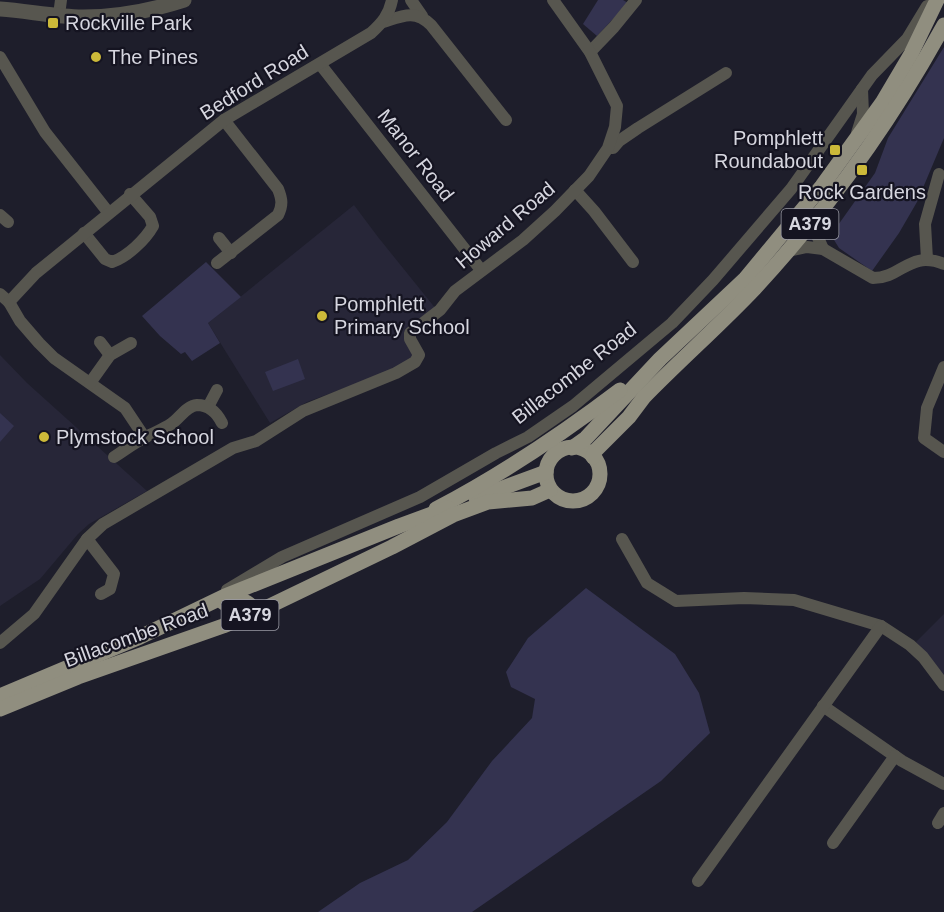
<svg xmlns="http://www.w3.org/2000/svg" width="944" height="912" viewBox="0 0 944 912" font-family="Helvetica,sans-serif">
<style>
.built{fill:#272638}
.green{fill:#343350}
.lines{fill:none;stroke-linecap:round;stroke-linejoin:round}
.minor{stroke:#57564f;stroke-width:12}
.tertiary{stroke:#57564f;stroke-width:15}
.primary{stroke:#908e7f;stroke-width:15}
.poi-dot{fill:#ccb939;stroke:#151421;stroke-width:2}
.labels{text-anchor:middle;stroke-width:4.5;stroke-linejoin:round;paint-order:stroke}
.shield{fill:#151421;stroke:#9c9ca6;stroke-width:1.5}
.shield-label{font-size:18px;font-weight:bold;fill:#d6d6df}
.poi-label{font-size:20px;fill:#d6d6df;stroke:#151421;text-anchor:start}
.street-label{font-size:20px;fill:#d6d6df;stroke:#151421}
</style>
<rect width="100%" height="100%" fill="#1e1e2b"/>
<g class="built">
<polygon points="354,205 378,237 436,309 405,333 413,354 411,360 380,375 307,402 270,423 208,323"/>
<polygon points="0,355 27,383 147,491 89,524 78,534 40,579 0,606"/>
<polygon points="944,614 944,676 916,642"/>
</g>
<g class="green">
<polygon points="598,0 623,0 628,3 597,36 583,24"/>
<polygon points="944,47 944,138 917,202 899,233 872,271 839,248 831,235 875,173 888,138"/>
<polygon points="206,262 241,297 208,323 220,343 192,361 185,352 181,354 160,336 142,316"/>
<polygon points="298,359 305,379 273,391 265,372"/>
<polygon points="0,413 14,426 0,442"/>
<polygon points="586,588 675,654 699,693 710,733 661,781 472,912 318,912 360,883 408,860 447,822 492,761 532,718 535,699 511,687 506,672 528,638"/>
</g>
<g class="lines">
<g class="minor">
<polyline points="411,0 422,16"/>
<polyline points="59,15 61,0"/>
<path d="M 383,22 C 402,16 415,9 431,25 L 506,120"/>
<polyline points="590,52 614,27 636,0"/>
<polyline points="0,57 45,132 108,212"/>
<polyline points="320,64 481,270"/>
<polyline points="857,133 863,114 862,89"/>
<polyline points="609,148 613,148 619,141 638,128 726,73"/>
<polyline points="575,190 594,211 633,262"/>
<polyline points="819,214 816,233 823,249"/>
<polyline points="0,215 8,222"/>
<path d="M 84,233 L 105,259 L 112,262 C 127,257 145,240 153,226 L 150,217 L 130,194"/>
<polyline points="219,238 231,253"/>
<path d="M 788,251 L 807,247 L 823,249 L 873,278 C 902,278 909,250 944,264"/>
<polyline points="927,259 925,224 939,174"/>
<path d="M 217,263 L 278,215 C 283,205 282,199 278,189 L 224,120"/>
<polyline points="0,294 9,302 20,321 39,343 54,358 125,408 145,438"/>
<path d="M 9,302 L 36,273 L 224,120 L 371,33 C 382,23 389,15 392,0"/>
<polyline points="100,342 110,355"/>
<polyline points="944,367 927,408 924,438 944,452"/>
<polyline points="90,383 110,355 131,343"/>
<polyline points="208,407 217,390"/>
<path d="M 114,457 C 125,450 135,442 146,437 C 155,432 164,429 171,424 C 180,418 186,406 197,405 C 210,405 217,413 222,423"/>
<polyline points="87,539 114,574 110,589 101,594"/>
<polyline points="622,539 647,583 676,601 744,598 794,600 881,626 910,645 923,657 944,685"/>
<polyline points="227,590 282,557 420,497 496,453 528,437 573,406 672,323 713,280 791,189 872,75 907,39 927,6"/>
<polyline points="0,643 34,614 87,539 103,524 233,448 256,441 303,411 396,373 415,362 419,355 410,339 410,333 440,310 455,291 523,240 555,211 589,176 608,148 615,127 617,106 590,52 553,0"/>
<polyline points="823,706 902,761 944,784"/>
<polyline points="938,823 944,813"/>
<polyline points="833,843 895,756"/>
<polyline points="698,881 881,626"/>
</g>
<path class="tertiary" d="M 0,9 C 28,11 56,17 83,17 C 116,17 153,10 184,0"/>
<g class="primary">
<circle cx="573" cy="474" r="27"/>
<polyline points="572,448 586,438 660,359 745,279 822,186 882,103 911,54 937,0"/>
<path d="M 593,457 L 595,451 L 629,417 L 644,397 C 680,360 719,326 755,288 C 829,208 892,120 944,25"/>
<polyline points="476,498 546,472"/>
<path d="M 436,509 C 501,475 562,434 620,390"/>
<path d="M 224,603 C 238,599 249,598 255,613"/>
<polyline points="0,696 140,637 225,596 399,526 448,508"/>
<polyline points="0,709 78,677 223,626 255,613 392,547 453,515 488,502 532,498 550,490"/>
</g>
</g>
<g class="poi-dot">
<rect x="47" y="17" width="12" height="12" rx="3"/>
<circle cx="96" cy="57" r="6"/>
<rect x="829" y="144" width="12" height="12" rx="3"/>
<rect x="856" y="164" width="12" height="12" rx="3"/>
<circle cx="322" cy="316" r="6"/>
<circle cx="44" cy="437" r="6"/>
</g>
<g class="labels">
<g class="shield">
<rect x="781.5" y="209" width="57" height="30" rx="4.5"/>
<rect x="221.5" y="600" width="57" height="30" rx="4.5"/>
</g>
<g class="shield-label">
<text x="810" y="230">A379</text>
<text x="250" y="621">A379</text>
</g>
<g class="poi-label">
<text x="65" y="30">Rockville Park</text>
<text x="108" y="64">The Pines</text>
<text x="823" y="145" text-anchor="end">Pomphlett<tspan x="823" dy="23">Roundabout</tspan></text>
<text x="862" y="199" text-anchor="middle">Rock Gardens</text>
<text x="334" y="311">Pomphlett<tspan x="334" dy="23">Primary School</tspan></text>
<text x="56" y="444">Plymstock School</text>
</g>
<g class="street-label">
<text transform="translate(254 82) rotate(-32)" y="7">Bedford Road</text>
<text transform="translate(416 155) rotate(52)" y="7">Manor Road</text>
<text transform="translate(505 225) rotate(-40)" y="7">Howard Road</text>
<text transform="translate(574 373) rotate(-38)" y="7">Billacombe Road</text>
<text transform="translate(136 635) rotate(-20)" y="7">Billacombe Road</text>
</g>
</g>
</svg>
